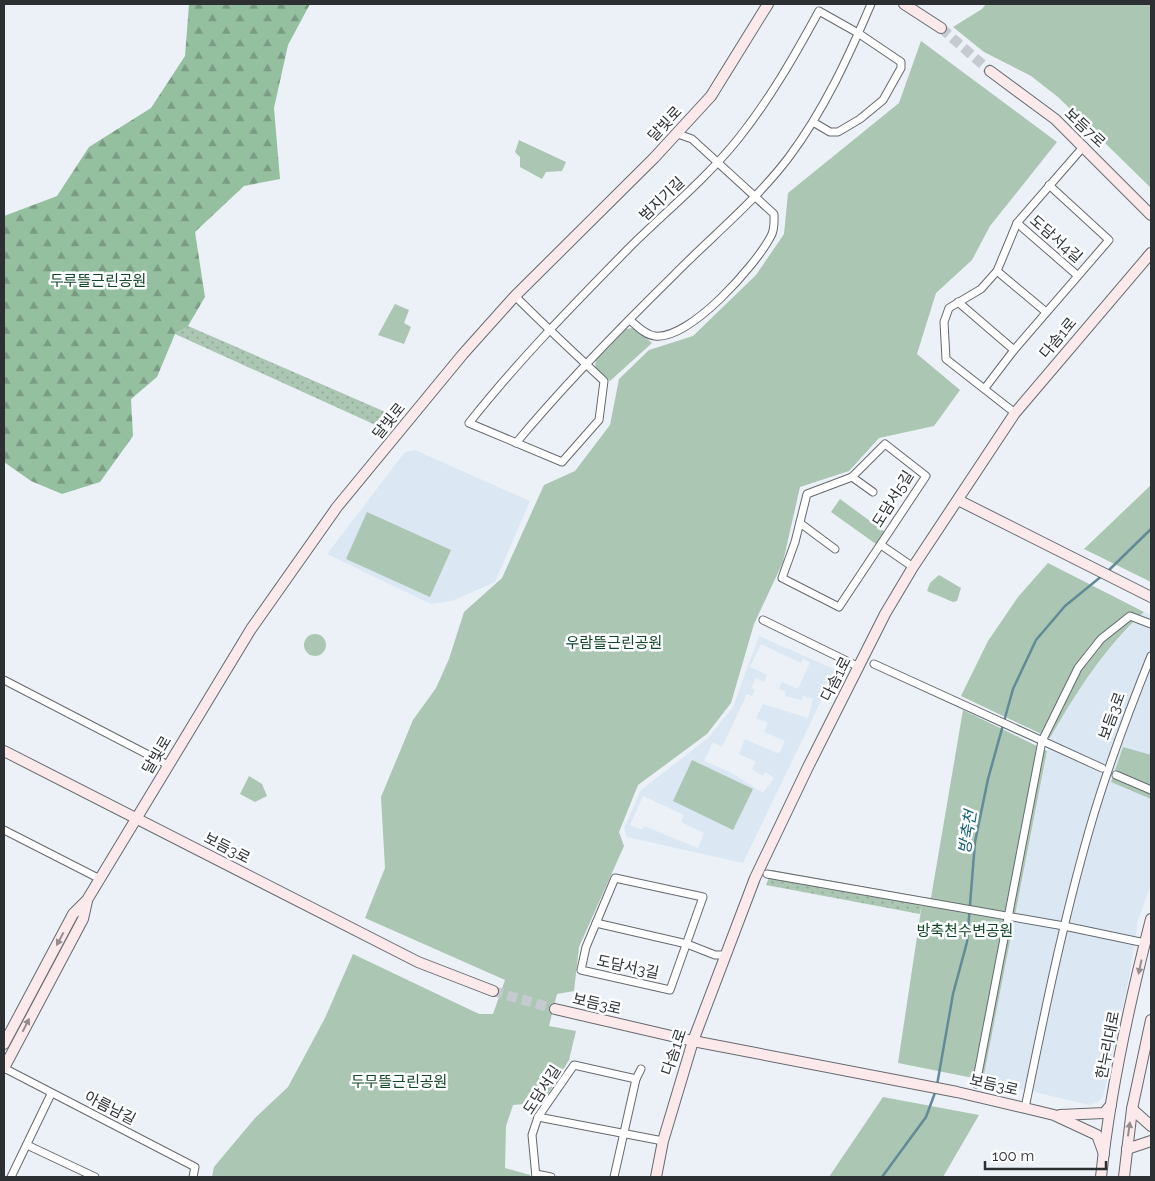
<svg xmlns="http://www.w3.org/2000/svg" width="1155" height="1181" viewBox="0 0 1155 1181" font-family="Raleway,'Noto Sans KR',sans-serif">
<style>
.built{fill:#dbe7f3;fill-rule:evenodd}
.grass{fill:url(#grass-dots)}
.forest{fill:url(#forest-firs)}
.park{fill:#abc6b2}
.lines{fill:none;stroke-linecap:round;stroke-linejoin:round}
.stream{stroke:#628a98;stroke-width:2.5}
.secondary-tunnel{stroke:#c5cad0;stroke-width:10;stroke-dasharray:10 5;stroke-linecap:butt}
.street-casing{stroke:#656a6f;stroke-width:9}
.secondary-casing{stroke:#656a6f;stroke-width:12}
.street{stroke:#fff;stroke-width:7}
.secondary{stroke:#fbe9eb;stroke-width:10}
.oneway{fill:#948c8e}
.labels{text-anchor:middle;stroke-width:5;stroke-linejoin:round;paint-order:stroke}
.street-label{font-size:15px;fill:#2d3032;stroke:#fcfeff}
.park-label{font-size:15px;fill:#144728;stroke:#fcfeff}
.water-label{font-size:16px;font-style:italic;fill:#135f72;stroke:#fcfeff}
</style>
<defs>
<pattern id="grass-dots" width="8" height="8" patternUnits="userSpaceOnUse" patternTransform="scale(1.25)"><rect width="8" height="8" fill="#abc6b2"/><path d="M2 2h.1M6 6h.1" fill="none" stroke="#93aa9a" stroke-width="1.8" stroke-linecap="round"/></pattern>
<pattern id="forest-firs" width="22" height="20" patternUnits="userSpaceOnUse" patternTransform="scale(1.25)"><rect width="22" height="20" fill="#94c0a0"/><path d="M5 1l3.5 6h-7zM16 11l3.5 6h-7z" fill="#799c83"/></pattern>
</defs>
<rect width="100%" height="100%" fill="#ebf1f7"/>
<g class="built">
<polygon points="415,450 530,501 495,582 452,601 431,604 327,554 405,452"/>
<polygon points="1144,612 1151,615 1151,885 1138,920 1129,978 1103,1097 1098,1102 1090,1105 983,1080 1050,738 1077,690 1105,652"/>
<path d="M 759,636 L 836,670 L 743,863 L 627,837 L 624,828 L 641,790 L 708,738 L 733,707 ZM 761,644 L 801,663 L 803,659 L 810,662 L 798,689 L 782,682 L 779,689 L 786,692 L 785,696 L 802,700 L 803,696 L 813,699 L 808,718 L 763,704 L 756,718 L 768,723 L 764,732 L 785,741 L 779,754 L 745,739 L 739,754 L 756,762 L 752,769 L 763,776 L 765,772 L 774,778 L 763,793 L 732,773 L 704,761 L 713,742 L 722,747 L 747,694 L 752,696 L 755,690 L 751,688 L 756,678 L 764,682 L 767,675 L 750,667 ZM 643,796 L 684,815 L 681,822 L 704,833 L 698,848 L 644,826 L 642,830 L 630,825 Z"/>
</g>
<g class="grass">
<polygon points="188,326 390,414 380,427 175,334"/>
<polygon points="772,870 923,897 920,914 766,885"/>
</g>
<polygon class="forest" points="189,4 310,4 288,45 274,108 280,179 244,186 195,232 205,297 188,326 175,334 157,377 131,399 133,436 100,482 62,494 31,481 4,462 4,216 57,196 89,147 151,108 185,56"/>
<g class="park">
<polygon points="986,4 1151,4 1151,188 1058,97 1031,76 984,52 953,27 982,9"/>
<polygon points="921,41 1057,142 990,226 972,260 936,293 917,354 960,390 934,426 879,438 849,471 800,487 783,562 754,624 731,703 707,734 638,785 619,832 624,846 579,947 574,991 557,994 549,1026 576,1031 569,1060 543,1102 513,1105 506,1126 505,1168 530,1175 530,1177 212,1177 214,1167 255,1118 288,1087 325,1018 353,954 479,1014 493,1014 505,980 365,918 385,868 381,797 413,720 436,688 449,659 464,612 502,578 544,485 575,471 610,425 619,379 649,350 693,336 756,275 784,234 788,193 899,103"/>
<polygon points="519,140 566,162 562,171 546,172 542,179 520,167 520,157 515,152"/>
<polygon points="395,304 409,310 404,323 411,327 404,344 378,335"/>
<polygon points="634,328 652,343 610,381 595,367 596,360 626,329"/>
<polygon points="1151,485 1151,582 1084,549"/>
<polygon points="840,499 885,532 876,544 831,512"/>
<polygon points="367,512 451,550 430,597 346,559"/>
<path d="M 1048,563 L 1144,612 C 1104,648 1077,691 1050,738 L 961,696 L 988,641 L 1018,597 Z"/>
<polygon points="939,575 961,588 957,601 953,602 927,591 930,583"/>
<circle cx="315" cy="645" r="11"/>
<polygon points="963,710 1047,751 983,1080 898,1063 923,897 931,898"/>
<polygon points="1123,747 1151,755 1151,799 1111,782"/>
<polygon points="692,760 753,789 733,830 673,801"/>
<polygon points="249,776 262,784 267,796 255,802 240,794"/>
<polygon points="883,1097 979,1115 943,1177 829,1177"/>
</g>
<g class="lines">
<g class="stream">
<polyline points="1107,572 1151,529"/>
<polyline points="937,1085 953,994 967,942 975,842 988,779 1013,689 1036,640 1065,606 1103,575"/>
<polyline points="882,1177 926,1117 936,1090"/>
</g>
<g class="secondary-tunnel">
<polyline points="941,28 990,71"/>
<polyline points="493,991 555,1009"/>
</g>
<g class="street-casing">
<g id="street">
<polyline points="1017,223 1077,275"/>
<polyline points="997,271 1046,312"/>
<path d="M 515,296 C 544,325 574,353 604,381 L 599,420 L 562,462 L 469,423 C 518,361 573,305 628,249 C 665,212 705,180 738,139 C 770,99 795,55 819,11 L 858,33 L 901,62 L 901,68 L 883,100 L 860,119 L 838,132 L 830,132 L 813,122"/>
<polyline points="958,302 1014,350"/>
<path d="M 630,320 C 637,326 645,335 655,336 C 690,340 756,265 771,236 C 775,229 774,221 774,214 L 692,139 L 678,134"/>
<polyline points="985,388 1014,350 1109,240 1049,185"/>
<polyline points="1015,413 946,359 944,322 949,308 981,289 997,271 1017,223 1084,146"/>
<path d="M 516,443 C 564,385 618,330 672,277 C 711,237 755,202 789,157 C 824,110 848,58 871,4"/>
<polygon points="885,444 926,476 839,607 782,578 795,542 807,494 852,477"/>
<polyline points="852,477 873,492"/>
<polyline points="800,523 835,549"/>
<polyline points="881,545 913,567"/>
<polyline points="763,620 859,667"/>
<polyline points="874,664 1102,768"/>
<polyline points="4,680 168,765"/>
<polyline points="1116,775 1151,790"/>
<polyline points="4,830 100,879"/>
<polyline points="767,874 1064,926 1145,943"/>
<polygon points="615,878 703,897 670,990 581,970 586,947"/>
<polyline points="596,923 687,944 715,955 726,955"/>
<polyline points="4,1068 195,1167 193,1177"/>
<polyline points="636,1079 641,1069"/>
<polyline points="976,1084 1042,741 1078,668 1101,639 1130,616 1151,624"/>
<path d="M 1025,1108 C 1044,1015 1063,922 1089,831 C 1106,771 1128,713 1151,656"/>
<polyline points="538,1117 663,1141"/>
<polyline points="27,1145 95,1177"/>
<polyline points="536,1174 551,1177"/>
<polyline points="11,1177 51,1094"/>
<polyline points="536,1177 532,1135 538,1117 574,1065 636,1079 614,1177"/>
</g>
</g>
<g class="secondary-casing">
<g id="secondary">
<polyline points="904,4 941,28"/>
<polyline points="990,71 1055,119 1151,215"/>
<polyline points="958,500 1151,597"/>
<polyline points="4,751 418,962 493,991"/>
<polyline points="555,1009 693,1041 957,1092 1025,1108 1054,1115 1097,1135 1104,1154"/>
<polyline points="4,1044 73,914 87,900 251,629 337,507 463,354 515,296 654,158 711,96 768,4"/>
<polyline points="4,1068 83,919 87,901"/>
<polyline points="1132,1109 1151,1126"/>
<polyline points="1060,1115 1104,1113 1111,1105"/>
<polyline points="1127,1149 1151,1141"/>
<polyline points="656,1177 663,1141 693,1041 755,878 808,767 885,614 913,567 1015,413 1151,253"/>
<path d="M 1101,1177 C 1110,1091 1129,1004 1151,919"/>
<polyline points="1124,1177 1132,1109 1151,1020"/>
</g>
</g>
<use href="#street" class="street"/>
<use href="#secondary" class="secondary"/>
</g>
<defs><path id="oneway-solid" d="M-6-.8H1V-3.2L6.5 0L1 3.2V.8H-6Z" transform="scale(1.25)"/></defs>
<g class="oneway">
<use href="#oneway-solid" transform="translate(60 939) rotate(118)"/>
<use href="#oneway-solid" transform="translate(1140 967) rotate(102)"/>
<use href="#oneway-solid" transform="translate(26 1025) rotate(-63)"/>
<use href="#oneway-solid" transform="translate(1129 1129) rotate(-82)"/>
</g>
<g class="labels">
<g class="street-label">
<text transform="translate(665 124) rotate(-47)" y="5">달빛로</text>
<text transform="translate(1085 128) rotate(43)" y="5">보듬7로</text>
<text transform="translate(662 199) rotate(-44)" y="5">범지기길</text>
<text transform="translate(1056 239) rotate(41)" y="5">도담서4길</text>
<text transform="translate(1058 338) rotate(-50)" y="5">다솜1로</text>
<text transform="translate(389 421) rotate(-51)" y="5">달빛로</text>
<text transform="translate(893 499) rotate(-58)" y="5">도담서5길</text>
<text transform="translate(836 679) rotate(-63)" y="5">다솜1로</text>
<text transform="translate(1112 716) rotate(-70)" y="5">보듬3로</text>
<text transform="translate(157 755) rotate(-59)" y="5">달빛로</text>
<text transform="translate(227 848) rotate(27)" y="5">보듬3로</text>
<text transform="translate(628 967) rotate(12)" y="5">도담서3길</text>
<text transform="translate(597 1004) rotate(13)" y="5">보듬3로</text>
<text transform="translate(1108 1045) rotate(-79)" y="5">한누리대로</text>
<text transform="translate(674 1052) rotate(-71)" y="5">다솜1로</text>
<text transform="translate(994 1085) rotate(13)" y="5">보듬3로</text>
<text transform="translate(542 1090) rotate(-57)" y="5">도담서길</text>
<text transform="translate(110 1108) rotate(27)" y="5">아름남길</text>
</g>
<g class="park-label">
<text x="98" y="286">두루뜰근린공원</text>
<text x="614" y="648">우람뜰근린공원</text>
<text x="965" y="936">방축천수변공원</text>
<text x="399" y="1087">두무뜰근린공원</text>
</g>
<g class="water-label">
<text transform="translate(967 832) rotate(-81)" y="6">방축천</text>
</g>
</g>
<rect width="1155" height="1181" fill="none" stroke="#2d3032" stroke-width="10"/>
<path d="M985 1161v8h121v-8" fill="none" stroke="#2d3032" stroke-width="2.5"/>
<text x="992" y="1161" font-size="15" fill="#2d3032" stroke="#fcfeff" stroke-width="4" paint-order="stroke">100 m</text>
</svg>
